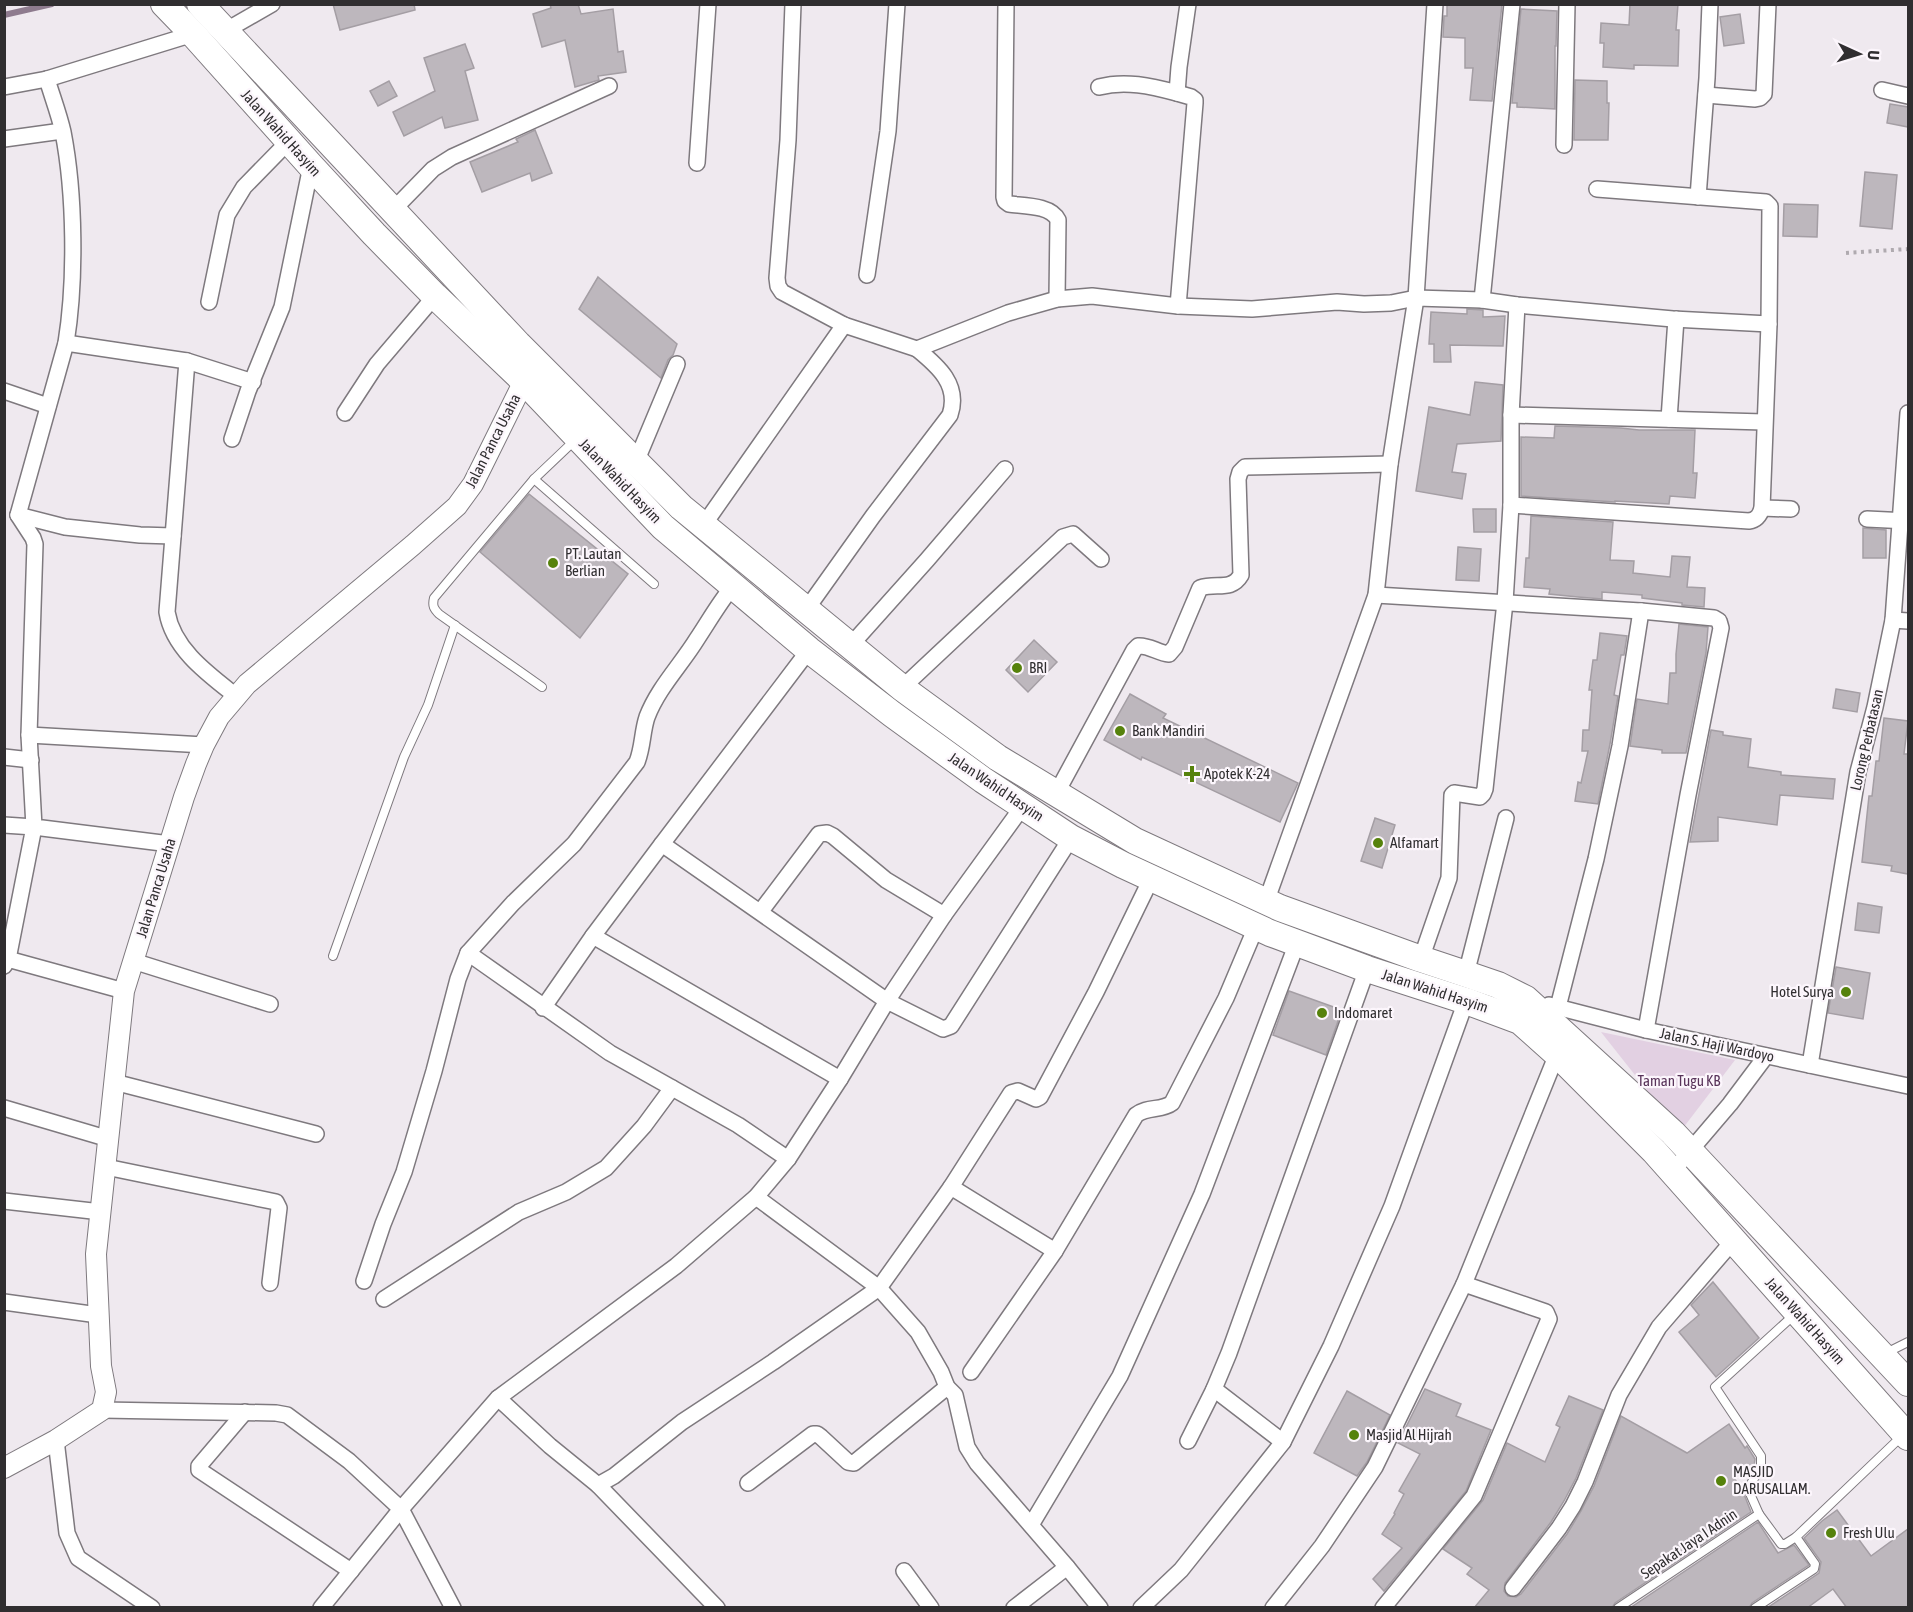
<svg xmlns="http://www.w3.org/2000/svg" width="1913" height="1612" viewBox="0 0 1913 1612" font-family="'Asap Condensed',sans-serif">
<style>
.green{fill:#e2d0e2}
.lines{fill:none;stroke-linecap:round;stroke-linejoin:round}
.stream{stroke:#8e7b8e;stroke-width:6}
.building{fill:#bdb7bd;stroke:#a49ea4;stroke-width:1.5}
.service-casing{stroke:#7e797e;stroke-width:10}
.minor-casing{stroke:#7e797e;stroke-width:18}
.tertiary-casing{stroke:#7e797e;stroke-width:22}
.trunk-casing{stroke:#7e797e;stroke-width:28}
.path{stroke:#afaaaf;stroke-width:4;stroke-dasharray:3 4.5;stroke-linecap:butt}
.service{stroke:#fff;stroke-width:8}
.minor{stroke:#fff;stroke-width:15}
.tertiary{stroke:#fff;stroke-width:20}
.trunk{stroke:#fff;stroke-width:26}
.poi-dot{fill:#56820c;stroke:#fcf6fc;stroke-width:2}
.labels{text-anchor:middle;stroke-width:4.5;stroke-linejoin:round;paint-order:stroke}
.street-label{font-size:15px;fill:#302e30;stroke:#fcf6fc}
.poi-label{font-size:15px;fill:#302e30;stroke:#fcf6fc;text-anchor:start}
.park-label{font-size:15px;fill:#59345a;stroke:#fcf6fc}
</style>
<rect width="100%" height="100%" fill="#efe9ef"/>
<polygon class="green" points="1601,1032 1735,1060 1680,1132"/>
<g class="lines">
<polyline class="stream" points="4,15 52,4"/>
</g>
<g class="building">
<polygon points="333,4 414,4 415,10 340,30"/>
<polygon points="550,4 578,4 581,14 613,9 618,52 623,51 626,72 598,76 599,80 575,87 565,40 542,47 533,14 551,8"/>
<polygon points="1447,4 1502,4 1492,101 1470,100 1473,68 1465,68 1465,38 1443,37 1444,16 1447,16"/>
<polygon points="1630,4 1678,4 1676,30 1679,30 1678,66 1634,65 1634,69 1603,67 1604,43 1600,43 1601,23 1629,25"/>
<polygon points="1521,9 1557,11 1556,46 1555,46 1555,109 1517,107 1517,103 1512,103"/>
<polygon points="1740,14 1744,43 1724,46 1720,17"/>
<polygon points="465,44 474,68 465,71 478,120 445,128 442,117 404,136 393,112 435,91 424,58"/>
<polygon points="1575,80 1607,81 1607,103 1609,103 1608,140 1574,140"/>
<polygon points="389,81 397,96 378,106 370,91"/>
<polygon points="1890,104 1908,107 1908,127 1887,123"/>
<polygon points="535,130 552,173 532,181 530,173 482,192 470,162 518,142 516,139"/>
<polygon points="1865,172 1897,175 1892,229 1860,226"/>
<polygon points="1784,204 1818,205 1817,237 1783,236"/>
<polygon points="598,277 677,344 673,355 668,360 661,378 579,309"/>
<polygon points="1467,309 1483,310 1483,317 1505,316 1503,346 1450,345 1451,362 1434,362 1434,344 1429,344 1431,312 1467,314"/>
<polygon points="1475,382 1503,385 1501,441 1457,444 1452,472 1466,474 1462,499 1416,491 1429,407 1470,415"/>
<polygon points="1555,426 1621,428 1639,430 1695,430 1693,473 1697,473 1695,498 1670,496 1669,504 1615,501 1615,502 1521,496 1521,437 1554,438"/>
<polygon points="529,494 628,574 580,638 480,552"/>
<polygon points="1473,509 1496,509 1496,532 1474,532"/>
<polygon points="1531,516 1613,522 1610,560 1634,561 1633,573 1670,577 1672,556 1690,557 1687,587 1705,588 1704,607 1682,605 1682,603 1642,598 1642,595 1602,592 1602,599 1578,597 1549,594 1550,589 1524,587 1526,558 1529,558"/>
<polygon points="1863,528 1886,530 1886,558 1863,558"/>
<polygon points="1458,547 1481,549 1479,581 1456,580"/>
<polygon points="1679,624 1708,627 1706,653 1686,753 1662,753 1662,750 1630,746 1637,699 1668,704 1670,673 1676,673 1676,654"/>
<polygon points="1600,633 1627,636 1624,655 1621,655 1614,695 1618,696 1610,744 1598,804 1575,801 1578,782 1581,783 1588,751 1582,751 1583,730 1589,730 1592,690 1589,690 1593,660 1597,660"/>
<polygon points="1034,640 1057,662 1028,692 1006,670"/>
<polygon points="1836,689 1860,693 1857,712 1833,708"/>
<polygon points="1130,694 1166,714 1163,718 1298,783 1280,822 1142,757 1141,760 1104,740"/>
<polygon points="1884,718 1908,721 1904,754 1908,754 1908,874 1891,871 1892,866 1862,862 1869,796 1872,796 1876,761 1879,761"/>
<polygon points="1711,730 1723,732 1723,735 1751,739 1748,767 1781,772 1781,775 1835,779 1833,799 1780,795 1777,825 1718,817 1718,841 1690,842"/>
<polygon points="1375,818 1395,825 1382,868 1361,861"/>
<polygon points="1858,903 1882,907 1879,933 1855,930"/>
<polygon points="1836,967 1870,973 1863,1019 1828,1013"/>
<polygon points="1289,991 1342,1010 1326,1055 1273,1035"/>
<polygon points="1713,1282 1759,1338 1716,1377 1679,1332 1699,1315 1691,1305"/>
<polygon points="1425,1389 1461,1404 1456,1416 1491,1430 1466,1491 1384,1591 1373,1579 1402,1548 1382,1534 1395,1514 1394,1513 1404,1494 1399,1491 1420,1454 1398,1443"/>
<polygon points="1347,1391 1390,1415 1367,1462 1357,1476 1314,1453"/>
<polygon points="1569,1396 1603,1410 1576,1478 1564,1501 1551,1522 1505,1583 1504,1591 1508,1596 1516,1597 1521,1594 1567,1534 1581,1511 1594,1486 1621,1416 1687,1453 1729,1424 1745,1448 1747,1446 1755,1459 1754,1466 1734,1478 1742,1489 1751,1512 1615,1603 1612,1608 1474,1608 1489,1590 1467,1574 1472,1568 1443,1549 1483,1500 1507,1443 1545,1462 1560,1427 1556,1425"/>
<polygon points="1837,1510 1871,1556 1908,1529 1908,1608 1847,1608 1833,1589 1807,1608 1767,1608 1819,1573 1821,1562 1804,1538 1822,1521"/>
<polygon points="1758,1522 1778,1553 1794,1545 1809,1565 1752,1603 1749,1608 1630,1608"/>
</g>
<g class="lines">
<g class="service-casing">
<g id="service">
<polyline points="574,441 534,479 654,584"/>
<path d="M 534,479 L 434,598 C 432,606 434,609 439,614 L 542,687"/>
<polyline points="333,956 404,757 428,705 455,625"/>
<polyline points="1884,1354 1908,1342"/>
<polyline points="1759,1514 1748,1489 1761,1466 1761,1456 1715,1387 1794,1315"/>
<polyline points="1618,1608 1759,1514 1781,1544 1785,1544 1796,1537"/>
<polyline points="1755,1608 1814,1569 1815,1564 1796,1537 1902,1436"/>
</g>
</g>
<g class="minor-casing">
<g id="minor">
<polyline points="793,4 788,140 777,278 778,286 782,292 844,325 917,349 1008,313 1057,299 1092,296 1178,306 1252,309 1337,302 1364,304 1391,303 1416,298 1482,300 1517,305 1673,319 1769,324"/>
<path d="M 1006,4 L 1004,197 L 1005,201 L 1009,204 C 1024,206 1051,205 1058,220 L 1057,299"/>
<polyline points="225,31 272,4"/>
<path d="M 47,79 C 52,96 59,114 63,132 C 75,194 76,281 66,343 L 18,515 L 33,538 L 35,544 L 29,735 L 34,827 L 170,844"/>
<polyline points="4,87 47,79 193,34"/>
<path d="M 1099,87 C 1125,80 1151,86 1177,93 L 1179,67 L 1188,4"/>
<polyline points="1882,90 1908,96"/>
<polyline points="1177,93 1191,97 1195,100 1195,103 1178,306"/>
<polyline points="1706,95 1755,99 1760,98 1764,94 1768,4"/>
<polyline points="4,139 62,131"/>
<polyline points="1564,145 1567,4"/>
<polyline points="697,163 708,4"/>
<polyline points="1698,197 1707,78 1710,4"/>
<polyline points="393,210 433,169 452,157 609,86"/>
<polyline points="867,275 888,131 897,4"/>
<polyline points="1482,300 1512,4"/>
<polyline points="209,302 227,215 244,187 289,141"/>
<path d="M 1517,305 L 1511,415 L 1511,505 L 1749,521 C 1757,520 1760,515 1762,508 L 1769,324 L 1770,206 L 1766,202 L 1597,189"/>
<polyline points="66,343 187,361 253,382"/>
<path d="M 187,361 L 167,612 C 173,649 208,674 236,696"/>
<polyline points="4,391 48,406"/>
<polyline points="345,413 377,364 435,296"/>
<polyline points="1511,415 1764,422"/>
<polyline points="1669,419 1676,319"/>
<polyline points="232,439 248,391 282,307 311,166"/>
<polyline points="636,462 677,364"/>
<polyline points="1762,508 1791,509"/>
<polyline points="18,515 65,527 140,535 173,536"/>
<polyline points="1867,519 1908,521"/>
<polyline points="703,526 844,325"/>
<polyline points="1376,595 1641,611 1714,618 1719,621 1721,628 1688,795 1646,1030"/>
<path d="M 806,610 L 873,516 L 950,415 C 960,385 938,366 917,349"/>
<polyline points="1893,620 1908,621"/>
<polyline points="850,646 927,560 1005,469"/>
<polyline points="809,650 662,844 887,1001 943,1029 951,1026 1071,838"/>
<polyline points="902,688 1063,537 1073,534 1101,559"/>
<polyline points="29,735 204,745"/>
<polyline points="4,757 31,760"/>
<path d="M 1056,794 L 1134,650 L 1138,646 C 1149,645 1158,653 1169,654 L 1175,647 L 1200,588 C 1216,582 1231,592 1241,575 L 1238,479 L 1240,472 L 1245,467 L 1390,464"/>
<polyline points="4,825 34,827 8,959 4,966"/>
<polyline points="1266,902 1376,595 1390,464 1416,298 1435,4"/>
<polyline points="761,911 819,834 827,833 833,836 886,880 944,915"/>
<polyline points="593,936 840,1079"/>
<polyline points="468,953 610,1053 738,1125 788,1159"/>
<polyline points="4,958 124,991"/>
<polyline points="1421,959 1449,878 1452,795 1454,793 1480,797 1483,794 1485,789 1505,602 1511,505"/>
<polyline points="133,961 270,1004"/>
<polyline points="1466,974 1506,818"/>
<polyline points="1549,1005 1646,1030 1908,1086"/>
<polyline points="1558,1007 1596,859 1620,746 1641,611"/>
<polyline points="543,1008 593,936 662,844"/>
<polyline points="1810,1065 1858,772 1875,707 1893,620 1908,413"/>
<polyline points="114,1082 316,1134"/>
<polyline points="4,1108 109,1139"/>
<polyline points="106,1167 276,1202 279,1208 270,1283"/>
<polyline points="1672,1172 1730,1104 1766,1056"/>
<polyline points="951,1187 1055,1251"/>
<polyline points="756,1197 879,1288 918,1332 941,1372 947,1387 955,1395 967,1447 977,1463 1067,1567 1100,1608"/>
<polyline points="4,1201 101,1212"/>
<path d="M 364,1281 L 383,1224 L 404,1172 L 434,1071 L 458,979 L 468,953 L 513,903 L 574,844 L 637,762 C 643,747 642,732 647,717 C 658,688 681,665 697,639 C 709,621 719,603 733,586"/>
<polyline points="384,1299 519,1212 566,1192 606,1168 644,1126 672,1088"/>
<polyline points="4,1302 98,1315"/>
<path d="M 971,1372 L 1055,1251 L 1136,1115 C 1147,1106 1162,1111 1172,1103 L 1226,998 L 1256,927"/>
<polyline points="1214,1389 1283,1442"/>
<polyline points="498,1398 550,1446 598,1485 717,1608"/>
<polyline points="102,1410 276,1413 287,1415 349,1461 401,1509 453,1608"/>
<polyline points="245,1412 199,1466 199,1470 351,1571"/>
<polyline points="56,1440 67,1533 78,1558 152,1608"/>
<polyline points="1188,1441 1214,1389 1229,1353 1367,969"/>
<polyline points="748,1483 813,1434 817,1434 821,1437 848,1462 854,1463 947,1387"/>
<polyline points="598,1485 614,1476 682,1422 773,1362 879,1288 951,1187 1011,1093 1018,1091 1036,1099 1040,1097 1096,992 1151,879"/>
<polyline points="1031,1525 1120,1376 1202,1194 1297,943"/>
<polyline points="904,1571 931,1608"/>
<polyline points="1513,1588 1559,1528 1573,1506 1585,1482 1619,1395 1659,1327 1733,1241"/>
<polyline points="321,1608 401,1509 498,1398 676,1266 756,1197 788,1159 840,1079 887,1001 944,915 1023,806"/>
<polyline points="1014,1608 1067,1567"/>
<polyline points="1141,1608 1181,1570 1283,1442 1331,1346 1392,1206 1466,1001"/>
<polyline points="1273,1608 1322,1546 1375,1467 1464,1284 1557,1054"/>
<polyline points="1383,1608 1474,1496 1549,1319 1546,1312 1464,1284"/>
</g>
</g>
<g class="tertiary-casing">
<polyline id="tertiary" points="4,1468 56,1440 102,1410 106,1392 101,1366 96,1254 124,991 184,797 196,764 204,745 219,717 247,684 413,545 457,506 473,484 483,464 524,381"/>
</g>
<g class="trunk-casing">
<g id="trunk">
<polyline points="164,4 193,34 311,166 374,234 435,296 524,381 663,527 809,650 892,714 983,780 1071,838 1123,865 1270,933 1367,969 1466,1001 1520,1021 1557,1054 1654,1151 1908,1437"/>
<polyline points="200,4 518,344 681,507 902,688 998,758 1135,841 1280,908 1421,959 1466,974 1498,985 1526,999 1673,1133 1908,1383"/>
</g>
</g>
<polyline class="path" points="1846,253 1908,249"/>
<use href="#service" class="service"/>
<use href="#minor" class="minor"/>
<use href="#tertiary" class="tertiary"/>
<use href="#trunk" class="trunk"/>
</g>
<g class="poi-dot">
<circle cx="553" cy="563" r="6"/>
<circle cx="1017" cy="668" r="6"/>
<circle cx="1120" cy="731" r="6"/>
<path d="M1189 765h6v6h6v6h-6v6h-6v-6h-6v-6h6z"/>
<circle cx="1378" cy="843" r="6"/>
<circle cx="1846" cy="992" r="6"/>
<circle cx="1322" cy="1013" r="6"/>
<circle cx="1354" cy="1435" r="6"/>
<circle cx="1721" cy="1481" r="6"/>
<circle cx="1831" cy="1533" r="6"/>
</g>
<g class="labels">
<g class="street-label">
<text transform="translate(281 133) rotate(48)" y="5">Jalan Wahid Hasyim</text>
<text transform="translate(493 441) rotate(-63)" y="5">Jalan Panca Usaha</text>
<text transform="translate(620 481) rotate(46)" y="5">Jalan Wahid Hasyim</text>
<text transform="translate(1867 740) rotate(-77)" y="5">Lorong Perbatasan</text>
<text transform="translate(996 787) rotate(34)" y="5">Jalan Wahid Hasyim</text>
<text transform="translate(156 888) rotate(-73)" y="5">Jalan Panca Usaha</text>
<text transform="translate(1435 991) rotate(18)" y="5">Jalan Wahid Hasyim</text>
<text transform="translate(1717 1045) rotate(12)" y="5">Jalan S. Haji Wardoyo</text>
<text transform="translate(1805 1321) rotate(48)" y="5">Jalan Wahid Hasyim</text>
<text transform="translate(1689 1544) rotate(-34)" y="5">Sepakat Jaya I Adnin</text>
</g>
<g class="poi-label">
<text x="565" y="559">PT. Lautan<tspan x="565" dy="17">Berlian</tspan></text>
<text x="1029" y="673">BRI</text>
<text x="1132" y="736">Bank Mandiri</text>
<text x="1204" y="779">Apotek K-24</text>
<text x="1390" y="848">Alfamart</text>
<text x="1834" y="997" text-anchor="end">Hotel Surya</text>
<text x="1334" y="1018">Indomaret</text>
<text x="1366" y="1440">Masjid Al Hijrah</text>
<text x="1733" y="1477">MASJID<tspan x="1733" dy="17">DARUSALLAM.</tspan></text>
<text x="1843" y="1538">Fresh Ulu</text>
</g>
<g class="park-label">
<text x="1679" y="1086">Taman Tugu KB</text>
</g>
</g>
<rect width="1913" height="1612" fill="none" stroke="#302e30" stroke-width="12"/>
<g transform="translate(1859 54) rotate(94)" stroke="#fcf6fc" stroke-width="4.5" paint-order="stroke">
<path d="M0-4.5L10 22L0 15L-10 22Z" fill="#302e30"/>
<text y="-9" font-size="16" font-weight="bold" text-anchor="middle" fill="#302e30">U</text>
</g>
</svg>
